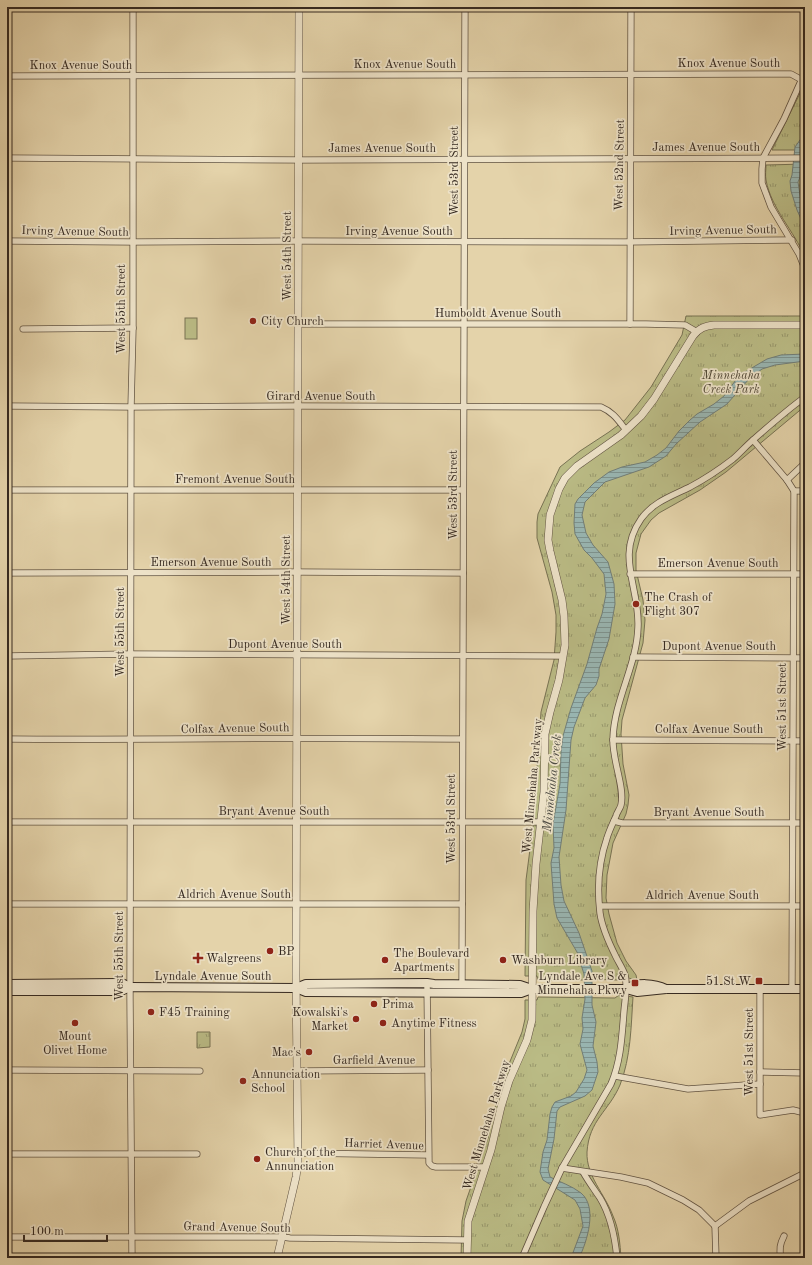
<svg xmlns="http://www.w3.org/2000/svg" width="812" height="1265" viewBox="0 0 812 1265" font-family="'Old Standard TT',serif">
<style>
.park{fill:url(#park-tufts);stroke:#787253}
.pitch{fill:#babb85;stroke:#787253}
.water{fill:url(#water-rules);stroke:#717e78}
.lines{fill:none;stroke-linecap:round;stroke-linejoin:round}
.minor-casing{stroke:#625443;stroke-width:7}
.tertiary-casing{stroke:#625443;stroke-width:8}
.secondary-casing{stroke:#362a21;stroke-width:10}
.minor{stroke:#ede2c8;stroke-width:5.5}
.tertiary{stroke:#ede2c8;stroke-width:7}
.secondary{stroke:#ede2c8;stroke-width:8}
.poi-dot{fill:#8f2418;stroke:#ede2c8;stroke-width:1.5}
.labels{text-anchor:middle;stroke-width:3.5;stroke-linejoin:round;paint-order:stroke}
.street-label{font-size:12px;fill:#362a21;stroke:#ede2c8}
.poi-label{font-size:12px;fill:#362a21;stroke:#ede2c8;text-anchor:start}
.park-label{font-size:12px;font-style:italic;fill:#504735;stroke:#ede2c8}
.water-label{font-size:13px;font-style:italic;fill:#4f4d45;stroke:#ede2c8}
</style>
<defs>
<pattern id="park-tufts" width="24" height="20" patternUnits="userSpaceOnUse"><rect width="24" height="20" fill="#babb85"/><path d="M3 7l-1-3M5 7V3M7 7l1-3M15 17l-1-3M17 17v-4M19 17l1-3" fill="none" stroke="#98986c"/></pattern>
<pattern id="water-rules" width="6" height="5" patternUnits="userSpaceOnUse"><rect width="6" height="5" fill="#99b6b2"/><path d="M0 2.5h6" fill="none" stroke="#7e9490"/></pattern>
</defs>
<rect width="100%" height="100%" fill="#e4d3aa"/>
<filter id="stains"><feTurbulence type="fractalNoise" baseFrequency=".005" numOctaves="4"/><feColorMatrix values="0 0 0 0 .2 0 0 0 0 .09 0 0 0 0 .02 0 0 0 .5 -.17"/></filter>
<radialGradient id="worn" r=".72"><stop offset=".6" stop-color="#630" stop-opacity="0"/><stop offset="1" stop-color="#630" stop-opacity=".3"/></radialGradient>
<g class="park">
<polygon points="805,83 805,150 772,150"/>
<path d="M 805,164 L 805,257 C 794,231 771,208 766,180 C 765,175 766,170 766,165 Z"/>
<path d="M 686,316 L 805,316 L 805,406 L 726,472 L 700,490 L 659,513 L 651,520 L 641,534 L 636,553 L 636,570 L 643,600 L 645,620 L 643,643 L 622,720 L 621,734 L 623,764 L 629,795 L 628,805 L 626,814 L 613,843 L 607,875 L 606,898 L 609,914 L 617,943 L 626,961 L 636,975 L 637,980 C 629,979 625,975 618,980 L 583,979 L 583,980 L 538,980 L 537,976 L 525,976 L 526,880 L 533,826 L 541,712 L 554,660 L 556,632 L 556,615 L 552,592 L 537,538 L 537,522 L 538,514 L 560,467 L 580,451 L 609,432 L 625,420 L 651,387 L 682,335 Z"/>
<path d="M 619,995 L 633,997 C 631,1026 631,1057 620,1085 C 609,1111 589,1120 587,1152 C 586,1176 605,1194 613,1216 C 619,1229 620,1244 621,1258 L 461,1258 L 462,1221 L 466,1201 L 488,1138 L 500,1086 L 522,1032 L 525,1019 L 525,1000 L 537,1000 L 538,997 L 615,998 Z"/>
<polygon points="197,1032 210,1032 210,1047 197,1048"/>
</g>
<rect class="pitch" x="185" y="318" width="12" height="21"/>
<g class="water">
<polygon points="805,133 805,141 802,146 800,177 798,182 802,208 805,214 805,226 801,219 797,210 791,191 790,181 792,175 795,147"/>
<path d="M 805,354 L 805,361 L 775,365 L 762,369 L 749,379 L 727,404 L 700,422 L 676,444 L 666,456 L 649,467 L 605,482 L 585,502 L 582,515 L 586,533 L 593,545 L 608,562 L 614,584 L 615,604 L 609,639 L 599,669 L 599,676 L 596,685 L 585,698 L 574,727 L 571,740 L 566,810 L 559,857 L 561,885 L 564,901 L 579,933 L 592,971 L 592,1005 L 596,1022 L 593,1046 L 597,1062 L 598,1072 L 592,1090 L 585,1096 L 560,1107 L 557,1111 L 554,1139 L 548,1169 L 550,1177 C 560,1182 572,1186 581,1193 C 598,1207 587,1242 579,1258 L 571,1258 L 583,1226 L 580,1209 L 575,1200 L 543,1180 L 540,1172 L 543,1152 L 547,1140 L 550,1114 L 552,1107 L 555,1102 L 571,1096 L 576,1092 L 584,1079 L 587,1070 L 580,1044 L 583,1029 L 582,1018 L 585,999 L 584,974 L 577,952 L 557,918 L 554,904 L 551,863 L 554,848 L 553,824 L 560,784 L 561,752 L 563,736 L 571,708 L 587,664 L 597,628 L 602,614 L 606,594 L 604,574 L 592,558 L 584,550 L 575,534 L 574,523 L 575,504 L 578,499 L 594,483 L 609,472 L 622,467 L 645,462 L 657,455 L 666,448 L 679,431 L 690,420 L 697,414 L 714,404 L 724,396 L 741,373 L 745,372 L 767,359 L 781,355 Z"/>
</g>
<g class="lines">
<g class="minor-casing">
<g id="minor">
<polyline points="805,72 784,119 763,158 762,169 762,183 771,207 799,254 805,269"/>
<polyline points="7,76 791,74 802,80"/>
<polyline points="7,158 305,160 805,158"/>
<polyline points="7,241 132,242 298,241 624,242 792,240"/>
<polyline points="298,324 646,324 685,325 697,332"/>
<polyline points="630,324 631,7"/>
<polyline points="23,329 133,328"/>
<path d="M 7,406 L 131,407 L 298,406 L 601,407 C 613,412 618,420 626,430"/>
<polyline points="753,440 787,480 794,491 792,989"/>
<polyline points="787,480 805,463"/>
<polyline points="7,490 463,490"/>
<polyline points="794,491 805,491"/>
<polyline points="7,573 297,572 463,573"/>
<polyline points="630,574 805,574"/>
<polyline points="7,656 131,654 563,656"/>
<polyline points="633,657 805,658"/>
<path d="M 7,739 C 159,740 311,737 462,739"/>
<polyline points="613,740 805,741"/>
<polyline points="614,821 622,823 805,823"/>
<polyline points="7,822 541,822"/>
<polyline points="7,904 462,904"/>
<polyline points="600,906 805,906"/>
<polyline points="427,983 429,1163 432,1166 436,1167 485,1167"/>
<polyline points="462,984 465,7"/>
<polyline points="760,990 760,1115 793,1110 805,1113"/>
<polyline points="7,1070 200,1071"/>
<polyline points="297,1071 428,1070"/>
<polyline points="760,1072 805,1073"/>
<polyline points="615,1076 688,1089 760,1084"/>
<polyline points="298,1153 428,1155"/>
<polyline points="7,1154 197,1154"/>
<polyline points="562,1168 621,1177 648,1183 683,1200 699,1210 715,1226"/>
<path d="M 583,1172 C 588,1181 594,1189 600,1198 C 611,1216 615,1237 617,1258"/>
<polyline points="715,1226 749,1201 805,1173"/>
<polyline points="715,1226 716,1258"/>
<polyline points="7,1237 282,1237 290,1238 467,1240"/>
<polyline points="132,1258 130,998 131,407 133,328 133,7"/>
<path d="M 522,1258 L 544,1207 L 562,1168 L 611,1084 C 621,1061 622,1035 624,1011 C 625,999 628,986 625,975 C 623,969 619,963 616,957 C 609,943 602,928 600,913 C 597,888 599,861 607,838 C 609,831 613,823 616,816 C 617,812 620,809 621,805 C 625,788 612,759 613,739 C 614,700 637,665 638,627 C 640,588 615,556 641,519 C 653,502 672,496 690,487 C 705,479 720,469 733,459 C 740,453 746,446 753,440 C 770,425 787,410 805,397"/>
<path d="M 781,1258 C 779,1249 780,1244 784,1236"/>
</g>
</g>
<g class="tertiary-casing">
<g id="tertiary">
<polyline points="277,1258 296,1177 298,1162 296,976 299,7"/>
<path d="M 467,1258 L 468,1221 L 491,1150 L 501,1107 L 509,1081 L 527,1040 L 532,1020 L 533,911 L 536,864 L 544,792 L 545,734 L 550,712 L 559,680 L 565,645 L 564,616 L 562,600 L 550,551 L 548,540 L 550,515 L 559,489 L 565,478 L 577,466 L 621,435 L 641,416 L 654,399 L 693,336 C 699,328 705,326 714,325 L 805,325"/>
</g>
</g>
<g class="secondary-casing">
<g id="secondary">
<polyline points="7,984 118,983 124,984 130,987"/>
<polyline points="296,988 306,984 427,983 434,984 520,985 532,989 626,989 637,992 666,989 805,989"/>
<path d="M 626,989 C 637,982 654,983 666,989"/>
<polyline points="7,991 121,991 130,987 296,988 306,992 521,993 532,989"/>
</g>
</g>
<use href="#minor" class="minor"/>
<use href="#tertiary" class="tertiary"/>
<use href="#secondary" class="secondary"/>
</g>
<g class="poi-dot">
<circle cx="253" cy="321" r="4"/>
<circle cx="636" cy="604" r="4"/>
<circle cx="270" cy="951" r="4"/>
<path d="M196 952h4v4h4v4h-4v4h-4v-4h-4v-4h4z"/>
<circle cx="385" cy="960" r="4"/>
<circle cx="503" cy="960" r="4"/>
<rect x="755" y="977" width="8" height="8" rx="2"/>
<rect x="631" y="979" width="8" height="8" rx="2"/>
<circle cx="374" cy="1004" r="4"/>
<circle cx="151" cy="1012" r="4"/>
<circle cx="356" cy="1019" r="4"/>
<circle cx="75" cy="1023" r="4"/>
<circle cx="383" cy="1023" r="4"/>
<circle cx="309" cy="1052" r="4"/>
<circle cx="243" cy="1081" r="4"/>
<circle cx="257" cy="1159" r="4"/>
</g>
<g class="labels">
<g class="street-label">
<text x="729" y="67">Knox Avenue South</text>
<text x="405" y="68">Knox Avenue South</text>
<text x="81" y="69">Knox Avenue South</text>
<text x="706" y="151">James Avenue South</text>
<text x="382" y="152">James Avenue South</text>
<text transform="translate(619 165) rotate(-89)" y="4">West 52nd Street</text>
<text transform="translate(454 171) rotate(-90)" y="4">West 53rd Street</text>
<text transform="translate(723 230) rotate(-1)" y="4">Irving Avenue South</text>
<text transform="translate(75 231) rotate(1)" y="4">Irving Avenue South</text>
<text x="399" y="235">Irving Avenue South</text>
<text transform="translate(287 256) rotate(-90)" y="4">West 54th Street</text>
<text transform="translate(121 309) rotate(-90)" y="4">West 55th Street</text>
<text x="498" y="317">Humboldt Avenue South</text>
<text x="321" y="400">Girard Avenue South</text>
<text x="235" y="483">Fremont Avenue South</text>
<text transform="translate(453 495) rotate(-90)" y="4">West 53rd Street</text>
<text x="211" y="566">Emerson Avenue South</text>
<text x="718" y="567">Emerson Avenue South</text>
<text transform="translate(286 580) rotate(-90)" y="4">West 54th Street</text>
<text transform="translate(120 632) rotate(-90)" y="4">West 55th Street</text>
<text x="285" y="648">Dupont Avenue South</text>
<text x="719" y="650">Dupont Avenue South</text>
<text transform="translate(782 707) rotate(-90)" y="4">West 51st Street</text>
<text transform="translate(235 728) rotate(-1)" y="4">Colfax Avenue South</text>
<text x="709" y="733">Colfax Avenue South</text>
<text transform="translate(532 786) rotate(-85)" y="4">West Minnehaha Parkway</text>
<text x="274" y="815">Bryant Avenue South</text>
<text x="709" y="816">Bryant Avenue South</text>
<text transform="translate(451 819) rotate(-90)" y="4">West 53rd Street</text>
<text x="234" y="898">Aldrich Avenue South</text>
<text x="702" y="899">Aldrich Avenue South</text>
<text transform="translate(119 956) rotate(-90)" y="4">West 55th Street</text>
<text x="213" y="980">Lyndale Avenue South</text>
<text transform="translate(749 1052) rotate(-90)" y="4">West 51st Street</text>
<text x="374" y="1064">Garfield Avenue</text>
<text transform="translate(486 1125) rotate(-73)" y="4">West Minnehaha Parkway</text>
<text transform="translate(384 1144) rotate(2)" y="4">Harriet Avenue</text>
<text transform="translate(237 1227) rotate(1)" y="4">Grand Avenue South</text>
</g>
<g class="poi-label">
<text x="261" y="325">City Church</text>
<text x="644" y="601">The Crash of<tspan x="644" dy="14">Flight 307</tspan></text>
<text x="278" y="955">BP</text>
<text x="393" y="957">The Boulevard<tspan x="393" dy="14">Apartments</tspan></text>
<text x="206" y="962">Walgreens</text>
<text x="511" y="964">Washburn Library</text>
<text x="627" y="980" text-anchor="end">Lyndale Ave S &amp;<tspan x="627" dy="14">Minnehaha Pkwy</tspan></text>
<text x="751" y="985" text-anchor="end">51 St W</text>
<text x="382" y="1008">Prima</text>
<text x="159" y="1016">F45 Training</text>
<text x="348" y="1016" text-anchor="end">Kowalski's<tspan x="348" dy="14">Market</tspan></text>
<text x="391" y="1027">Anytime Fitness</text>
<text x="75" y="1040" text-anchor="middle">Mount<tspan x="75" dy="14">Olivet Home</tspan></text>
<text x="301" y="1056" text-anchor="end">Mac's</text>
<text x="251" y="1078">Annunciation<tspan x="251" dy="14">School</tspan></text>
<text x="265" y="1156">Church of the<tspan x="265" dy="14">Annunciation</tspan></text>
</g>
<g class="park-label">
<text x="731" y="379">Minnehaha<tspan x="731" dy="14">Creek Park</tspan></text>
</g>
<g class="water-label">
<text transform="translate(551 783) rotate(-84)" y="5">Minnehaha Creek</text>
</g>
</g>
<rect width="812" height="1265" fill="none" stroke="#e4d3aa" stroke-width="24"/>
<rect x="8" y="8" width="796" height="1249" fill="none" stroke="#362a21" stroke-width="2"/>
<rect x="12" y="12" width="788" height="1241" fill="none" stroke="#362a21"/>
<path d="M24 1235v6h83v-6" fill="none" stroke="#362a21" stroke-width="2"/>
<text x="30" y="1235" font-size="12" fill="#362a21" stroke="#ede2c8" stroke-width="3" paint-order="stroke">100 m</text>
<rect width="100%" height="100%" filter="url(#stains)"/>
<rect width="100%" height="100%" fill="url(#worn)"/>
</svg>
